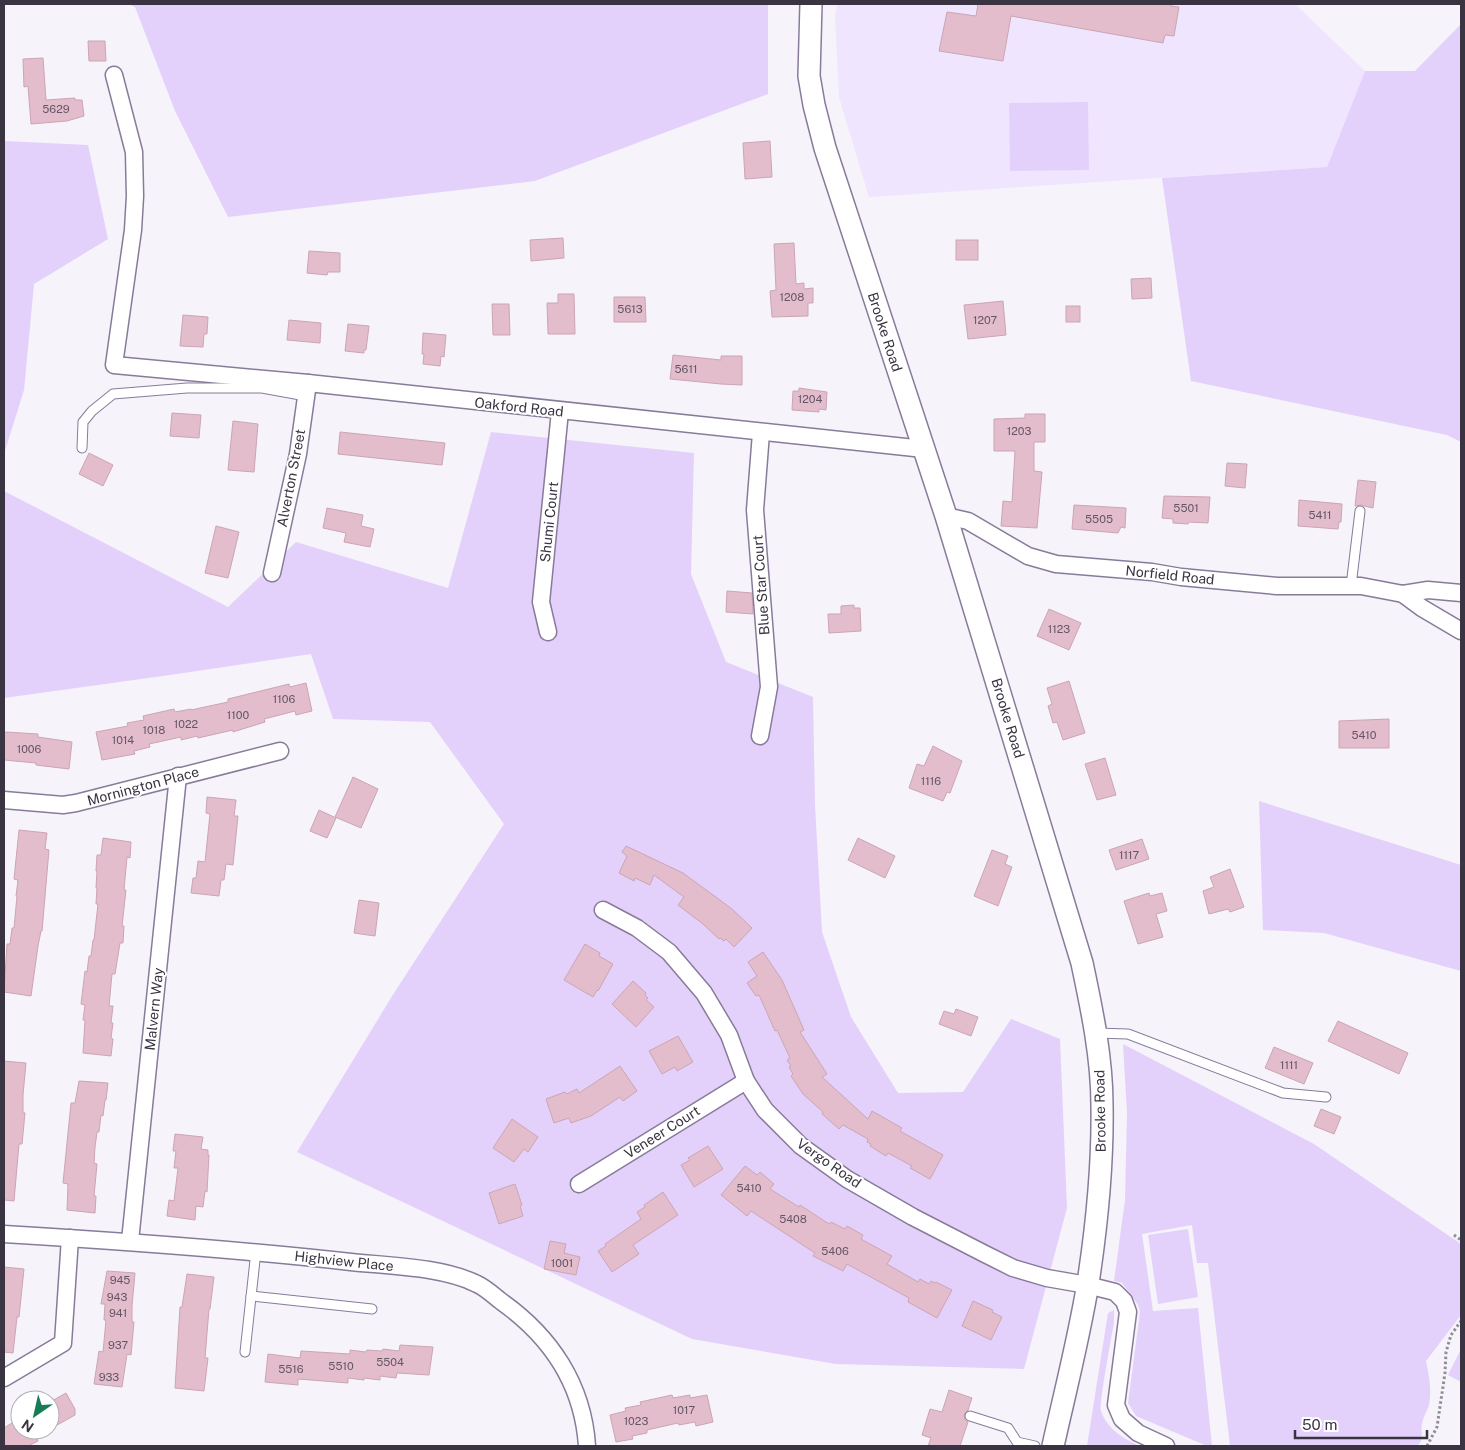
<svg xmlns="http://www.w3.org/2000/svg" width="1465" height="1450" viewBox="0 0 1465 1450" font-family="'Public Sans',sans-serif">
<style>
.built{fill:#efe5fe}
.green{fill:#e3d1fc}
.building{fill:#e4bdcd;stroke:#cba5b4}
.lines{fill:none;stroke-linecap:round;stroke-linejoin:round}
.service-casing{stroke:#887b9a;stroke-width:11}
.minor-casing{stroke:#887b9a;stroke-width:19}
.tertiary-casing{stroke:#887b9a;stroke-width:24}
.path{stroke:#918d97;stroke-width:3;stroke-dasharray:2.5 2.5;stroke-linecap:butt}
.service{stroke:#fff;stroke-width:9}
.minor{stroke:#fff;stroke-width:16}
.tertiary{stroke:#fff;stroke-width:21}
.labels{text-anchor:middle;stroke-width:4;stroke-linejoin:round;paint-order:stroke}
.number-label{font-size:11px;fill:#645665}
.street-label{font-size:14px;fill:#3a3442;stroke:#fff}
</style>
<rect width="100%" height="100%" fill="#f6f3fa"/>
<polygon class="built" points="837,4 1295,4 1365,71 1327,167 869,197 839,97 835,18"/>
<g class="green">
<polygon points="128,4 768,4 768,94 535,181 228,217 175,111 135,7"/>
<polygon points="1461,24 1461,442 1447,435 1191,381 1162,178 1327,167 1365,71 1415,71"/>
<polygon points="1088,102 1089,170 1010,171 1009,103"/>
<polygon points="4,141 88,145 108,239 34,284 24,390 4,454"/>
<polygon points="491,432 694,453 691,574 726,662 813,697 815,805 822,932 851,1017 898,1093 963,1092 1011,1019 1060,1039 1067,1208 1024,1369 836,1364 692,1339 297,1152 394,993 504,824 430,722 333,719 311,654 170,675 4,698 4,491 228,607 296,542 448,588"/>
<polygon points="1259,801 1461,865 1461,971 1324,933 1263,930"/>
<path d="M 1123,1044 L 1314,1144 L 1461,1244 L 1461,1315 L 1426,1361 C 1429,1375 1432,1390 1429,1405 C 1427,1411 1423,1418 1422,1424 C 1420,1433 1425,1439 1417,1446 L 1230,1446 L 1208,1263 L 1197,1263 L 1192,1225 L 1142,1234 L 1153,1311 L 1198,1308 L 1212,1446 L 1207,1446 L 1136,1416 L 1128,1403 L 1140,1312 L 1138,1305 L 1122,1283 L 1114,1281 L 1125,1200 L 1127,1113 Z"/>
<polygon points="1188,1229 1198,1297 1158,1304 1148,1235"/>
<path d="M 1114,1310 L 1114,1322 C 1112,1335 1099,1403 1101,1411 C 1107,1429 1124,1439 1140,1446 L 1087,1446 L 1108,1313 Z"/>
<polygon points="1461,1349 1461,1382 1448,1375"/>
</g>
<g class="building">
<polygon points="978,4 1171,4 1171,6 1179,7 1174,36 1165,35 1163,43 1011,16 1003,61 939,51 947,12 976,16"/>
<polygon points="88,41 105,41 106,61 89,61"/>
<polygon points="43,58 46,100 75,98 75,100 82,100 84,116 67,121 31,124 28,86 24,87 23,59"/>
<polygon points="770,141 772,177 745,179 743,143"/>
<polygon points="563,238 564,258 531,261 530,240"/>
<rect x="956" y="240" width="22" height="20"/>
<polygon points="794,243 796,284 804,283 804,289 813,288 813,303 808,303 808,316 772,317 770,291 776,290 774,244"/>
<polygon points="309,251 340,253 340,272 328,272 327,275 307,273"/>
<polygon points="1151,278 1152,298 1132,299 1131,279"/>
<polygon points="558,294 574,294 575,334 548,334 548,332 547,303 558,303"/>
<polygon points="614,297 645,297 646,322 614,322"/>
<polygon points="1003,301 1006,335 968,339 964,305"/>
<polygon points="492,304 509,304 510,335 493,335"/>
<rect x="1066" y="306" width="14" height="16"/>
<polygon points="183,315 208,317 207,334 204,334 203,347 180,346"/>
<polygon points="289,320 321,323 320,343 287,340"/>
<polygon points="348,324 369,326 366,350 364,350 364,353 345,351"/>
<polygon points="423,333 446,335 444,357 441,356 440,366 423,364 424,354 422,354"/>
<polygon points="673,355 721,360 721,356 742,356 742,385 721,384 670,379"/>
<polygon points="799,388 827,392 826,410 819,409 819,412 792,410 793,391 799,391"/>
<polygon points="172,413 201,415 199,438 170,436"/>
<polygon points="1025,414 1045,414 1045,442 1034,442 1034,471 1042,472 1037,528 1001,526 1003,501 1012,502 1015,451 994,451 994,419 1025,418"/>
<polygon points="233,421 258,424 254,472 228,470"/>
<polygon points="340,432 445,443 442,465 338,454"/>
<polygon points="89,453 113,465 103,486 79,474"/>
<polygon points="1227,463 1247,464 1245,488 1225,486"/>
<polygon points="1358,480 1376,482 1373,508 1360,505 1355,506"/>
<polygon points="1164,496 1210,497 1208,523 1189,522 1188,524 1173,523 1173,519 1162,518"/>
<polygon points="1299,500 1342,504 1341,522 1339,522 1338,529 1298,526"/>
<polygon points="1074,505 1126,508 1125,528 1121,527 1118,533 1072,529"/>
<polygon points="327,508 363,515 361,526 374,529 370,547 344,542 346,533 323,528"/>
<polygon points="216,526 239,532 228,578 205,573"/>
<polygon points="727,591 752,593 753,614 726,612"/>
<polygon points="854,605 854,608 860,608 861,631 829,633 828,614 841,614 841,606"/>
<polygon points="1049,609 1081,623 1069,650 1037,636"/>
<polygon points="1069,681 1085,733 1063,740 1057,722 1053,723 1048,706 1052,704 1047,688"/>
<polygon points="306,683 312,711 296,715 295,711 264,719 265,722 233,732 233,730 198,738 197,736 181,740 181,737 149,744 150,747 134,751 135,754 102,760 96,732 128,726 127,723 144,720 143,716 174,709 175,712 191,709 191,710 228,702 228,699 289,684 290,687"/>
<polygon points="1389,719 1389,748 1339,748 1339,721"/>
<polygon points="6,732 38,734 38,737 72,742 69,769 36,765 36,763 4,760 4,733"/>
<polygon points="933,746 962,761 950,793 947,792 943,801 909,788 917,764 924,766"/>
<polygon points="1105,758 1116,795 1097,800 1085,764"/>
<polygon points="353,777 378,789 361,828 335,817"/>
<polygon points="207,797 236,800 234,816 238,816 233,865 226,864 224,880 221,880 219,896 191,893 193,878 196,878 198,861 205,862 210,814 206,813"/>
<polygon points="319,810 336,818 327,838 310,831"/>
<polygon points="19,830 47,833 45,849 49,850 42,931 41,931 38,946 31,996 4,992 7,944 10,944 12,928 14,928 17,896 16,896 18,880 14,879"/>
<polygon points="103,838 131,842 130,858 127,857 124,890 126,890 122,926 124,926 123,943 120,943 115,974 112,974 109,1006 113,1006 111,1023 113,1023 111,1038 113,1039 111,1056 83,1053 85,1020 83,1020 85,1005 81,1004 85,971 87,972 89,956 91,956 93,940 94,940 98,904 96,904 97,888 96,888 97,871 96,871 97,855 101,855"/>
<polygon points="858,838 895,856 885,878 848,860"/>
<polygon points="1142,839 1149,859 1116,870 1109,850"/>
<polygon points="626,846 683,873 732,909 752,928 734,947 726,939 724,941 720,938 719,939 703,924 678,905 684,897 654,875 650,885 635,878 634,881 619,873 627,856 622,852"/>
<polygon points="992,850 1008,856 1005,864 1012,867 998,906 974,896"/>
<polygon points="1230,869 1244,907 1230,912 1228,909 1209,914 1203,891 1214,887 1210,877"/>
<polygon points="1149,893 1150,896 1162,893 1167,911 1156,914 1163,937 1138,944 1124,901"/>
<polygon points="359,900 379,903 375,936 354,933"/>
<polygon points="585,944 600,953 599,956 613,964 598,991 597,990 593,997 564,980"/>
<polygon points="763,952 782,980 804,1030 800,1032 827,1074 822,1077 868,1119 872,1111 902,1128 900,1131 943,1155 930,1179 910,1168 912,1166 888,1153 886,1156 870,1146 871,1144 867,1142 868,1139 843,1125 839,1129 822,1114 823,1112 803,1094 791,1076 793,1074 789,1067 791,1066 787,1060 790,1058 777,1030 775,1031 759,995 756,996 747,983 757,976 748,962"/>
<polygon points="633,981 646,993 645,995 648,998 646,1000 654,1007 636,1027 612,1004"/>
<polygon points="956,1009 978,1017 971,1036 939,1024 944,1011 954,1014"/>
<polygon points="1338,1021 1408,1053 1399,1074 1328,1041"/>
<polygon points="678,1036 693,1062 677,1071 675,1067 662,1074 649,1051"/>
<polygon points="1274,1047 1313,1063 1304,1084 1265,1068"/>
<polygon points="4,1061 26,1063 23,1095 23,1112 25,1113 22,1144 19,1144 14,1201 4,1200"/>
<polygon points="620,1066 637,1091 623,1101 620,1097 591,1116 571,1123 569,1118 554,1123 546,1099 565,1092 567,1094 577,1089 579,1093"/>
<polygon points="79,1081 108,1083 106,1100 105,1100 103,1116 101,1115 99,1132 97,1132 95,1147 94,1163 97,1164 94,1196 96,1196 95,1213 67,1210 68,1184 63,1183 71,1103 75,1103"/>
<polygon points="1321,1109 1341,1117 1334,1134 1314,1126"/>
<polygon points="512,1119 538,1137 528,1152 524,1149 514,1162 493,1148"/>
<polygon points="175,1134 203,1137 201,1149 208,1150 208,1155 209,1155 207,1192 205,1191 203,1207 196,1206 195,1220 167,1216 169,1200 174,1201 178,1168 174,1168 176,1151 173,1151"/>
<polygon points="708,1146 723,1169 694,1187 681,1165 690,1160 688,1158"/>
<polygon points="745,1166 757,1175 760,1172 774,1184 770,1189 799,1207 800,1205 829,1224 831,1222 845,1229 847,1226 863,1235 861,1239 892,1256 887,1264 918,1282 920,1279 929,1284 931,1281 935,1283 936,1282 952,1290 937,1318 908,1302 909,1298 847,1264 843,1271 813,1256 815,1253 751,1211 747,1216 721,1195"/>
<polygon points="515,1184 522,1205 520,1206 523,1216 499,1224 489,1193"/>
<polygon points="663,1192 678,1215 633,1245 639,1254 612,1272 598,1251 606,1246 605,1244 641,1219 637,1212 645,1207 644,1205"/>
<polygon points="550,1241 566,1244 564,1253 580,1257 576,1275 544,1269"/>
<polygon points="4,1267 24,1269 19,1317 17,1317 13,1353 4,1352"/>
<polygon points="107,1271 135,1273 132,1306 132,1322 134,1322 131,1355 127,1354 122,1387 94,1384 99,1351 103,1352 106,1320 104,1320 105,1304 101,1304"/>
<polygon points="187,1274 214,1277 210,1309 209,1309 205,1358 208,1358 204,1391 175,1388 180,1307 182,1307"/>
<polygon points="973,1301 993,1310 992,1312 1002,1317 991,1340 962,1326"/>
<polygon points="400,1345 433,1347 429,1375 397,1373 396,1378 380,1376 380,1380 364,1378 364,1380 348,1378 348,1383 298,1379 298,1385 265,1382 268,1354 300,1358 301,1351 350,1354 350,1350 366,1352 367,1350 382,1351 383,1349 399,1351"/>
<polygon points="949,1390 972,1398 968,1410 964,1415 965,1420 968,1422 960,1446 928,1446 931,1438 922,1435 930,1409 942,1412"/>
<polygon points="66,1393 75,1409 75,1415 50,1429 50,1402"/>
<polygon points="672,1395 673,1398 690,1395 690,1398 707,1395 713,1422 696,1426 695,1422 679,1425 678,1423 647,1430 647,1433 632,1436 633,1439 616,1442 610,1415 626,1411 625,1408 641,1405 640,1402"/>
<polygon points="20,1418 20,1430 33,1430 38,1441 28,1446 4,1446 4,1428"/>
</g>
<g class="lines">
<g class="service-casing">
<g id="service">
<polyline points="82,448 83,422 92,411 113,394 187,388 262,388 306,396"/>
<polyline points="1351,586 1360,511"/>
<polyline points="1096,1033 1128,1034 1283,1093 1326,1097"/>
<polyline points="251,1296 372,1309"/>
<polyline points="245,1352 256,1251"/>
<polyline points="970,1416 1008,1428 1017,1442 1035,1446"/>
</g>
</g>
<g class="minor-casing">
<g id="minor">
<polyline points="114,75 134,152 135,196 133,230 114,365 308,383 924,449"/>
<polyline points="946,516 968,521 1028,556 1056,564 1152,572 1181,577 1277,586 1361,586 1403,594 1428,590 1461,593"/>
<polyline points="272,573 298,454 308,383"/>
<polyline points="1403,594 1422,608 1461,631"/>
<polyline points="548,632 541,602 560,411"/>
<polyline points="760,736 769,687 755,510 761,433"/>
<polyline points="4,800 63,805 76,803 280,751"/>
<polyline points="603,910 637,928 669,952 704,993 729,1035 746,1081 765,1110 801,1146 847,1179 913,1217 983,1253 1013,1268 1047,1278 1087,1285 1115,1292 1124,1301 1128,1312 1116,1405 1122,1419 1138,1433 1166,1446"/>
<polyline points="579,1184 746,1081"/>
<path d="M 4,1234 C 120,1241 235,1249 351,1262 C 390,1266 443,1267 477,1284 C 486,1288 494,1296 502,1302 C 551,1337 583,1385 587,1446"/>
<polyline points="130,1241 178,776"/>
<polyline points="4,1378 63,1343 70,1238"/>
</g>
</g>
<g class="tertiary-casing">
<path id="tertiary" d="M 811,4 L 809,76 L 814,105 L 825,148 L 946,516 L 1082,963 C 1092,1010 1102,1058 1102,1105 C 1103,1165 1097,1224 1088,1283 C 1079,1338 1065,1392 1053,1446"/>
</g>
<g class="path">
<polyline points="1454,1235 1461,1240"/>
<polyline points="1427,1446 1437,1427 1445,1373 1446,1352 1451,1335 1461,1321"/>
</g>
<use href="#service" class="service"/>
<use href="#minor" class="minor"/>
<use href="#tertiary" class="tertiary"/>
</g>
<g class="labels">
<g class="number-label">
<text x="56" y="113">5629</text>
<text x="792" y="301">1208</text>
<text x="630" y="313">5613</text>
<text x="985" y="324">1207</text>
<text x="686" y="373">5611</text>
<text x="810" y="403">1204</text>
<text x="1019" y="435">1203</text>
<text x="1186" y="512">5501</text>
<text x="1320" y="519">5411</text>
<text x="1099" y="523">5505</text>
<text x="1059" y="633">1123</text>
<text x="284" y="703">1106</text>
<text x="238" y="719">1100</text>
<text x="186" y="728">1022</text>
<text x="154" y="734">1018</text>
<text x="1364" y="739">5410</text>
<text x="123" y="744">1014</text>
<text x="29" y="753">1006</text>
<text x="931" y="785">1116</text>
<text x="1129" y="859">1117</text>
<text x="1289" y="1069">1111</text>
<text x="749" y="1192">5410</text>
<text x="793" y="1223">5408</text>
<text x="835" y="1255">5406</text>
<text x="562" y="1267">1001</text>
<text x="120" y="1284">945</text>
<text x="117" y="1301">943</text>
<text x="118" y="1317">941</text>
<text x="118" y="1349">937</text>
<text x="390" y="1366">5504</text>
<text x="341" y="1370">5510</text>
<text x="291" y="1373">5516</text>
<text x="109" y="1381">933</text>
<text x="684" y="1414">1017</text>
<text x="636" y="1425">1023</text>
</g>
<g class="street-label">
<text transform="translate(885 332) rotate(72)" y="5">Brooke Road</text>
<text transform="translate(519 407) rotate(6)" y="5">Oakford Road</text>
<text transform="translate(291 478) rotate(-79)" y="5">Alverton Street</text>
<text transform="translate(549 522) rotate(-84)" y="5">Shumi Court</text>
<text transform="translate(1170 575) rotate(6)" y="5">Norfield Road</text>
<text transform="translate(761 585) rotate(-94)" y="5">Blue Star Court</text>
<text transform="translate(1008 718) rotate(73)" y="5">Brooke Road</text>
<text transform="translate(143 786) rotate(-15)" y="5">Mornington Place</text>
<text transform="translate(154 1009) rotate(-84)" y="5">Malvern Way</text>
<text transform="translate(1100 1111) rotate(-91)" y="5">Brooke Road</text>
<text transform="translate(662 1132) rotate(-32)" y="5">Veneer Court</text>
<text transform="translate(829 1163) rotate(35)" y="5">Vergo Road</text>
<text transform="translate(344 1261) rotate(6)" y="5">Highview Place</text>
</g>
</g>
<rect width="1465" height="1450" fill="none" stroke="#3a3442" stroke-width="10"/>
<g transform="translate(35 1415) rotate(214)"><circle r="24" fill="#ffffff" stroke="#b0aeb3"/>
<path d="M0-4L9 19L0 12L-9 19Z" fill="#177d56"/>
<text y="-8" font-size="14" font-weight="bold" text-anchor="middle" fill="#3a3442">N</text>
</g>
<path d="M1295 1430v8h132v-8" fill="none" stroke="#3a3442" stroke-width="2.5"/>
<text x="1302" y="1430" font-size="15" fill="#3a3442" stroke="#ffffff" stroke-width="4" paint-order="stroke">50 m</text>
</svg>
